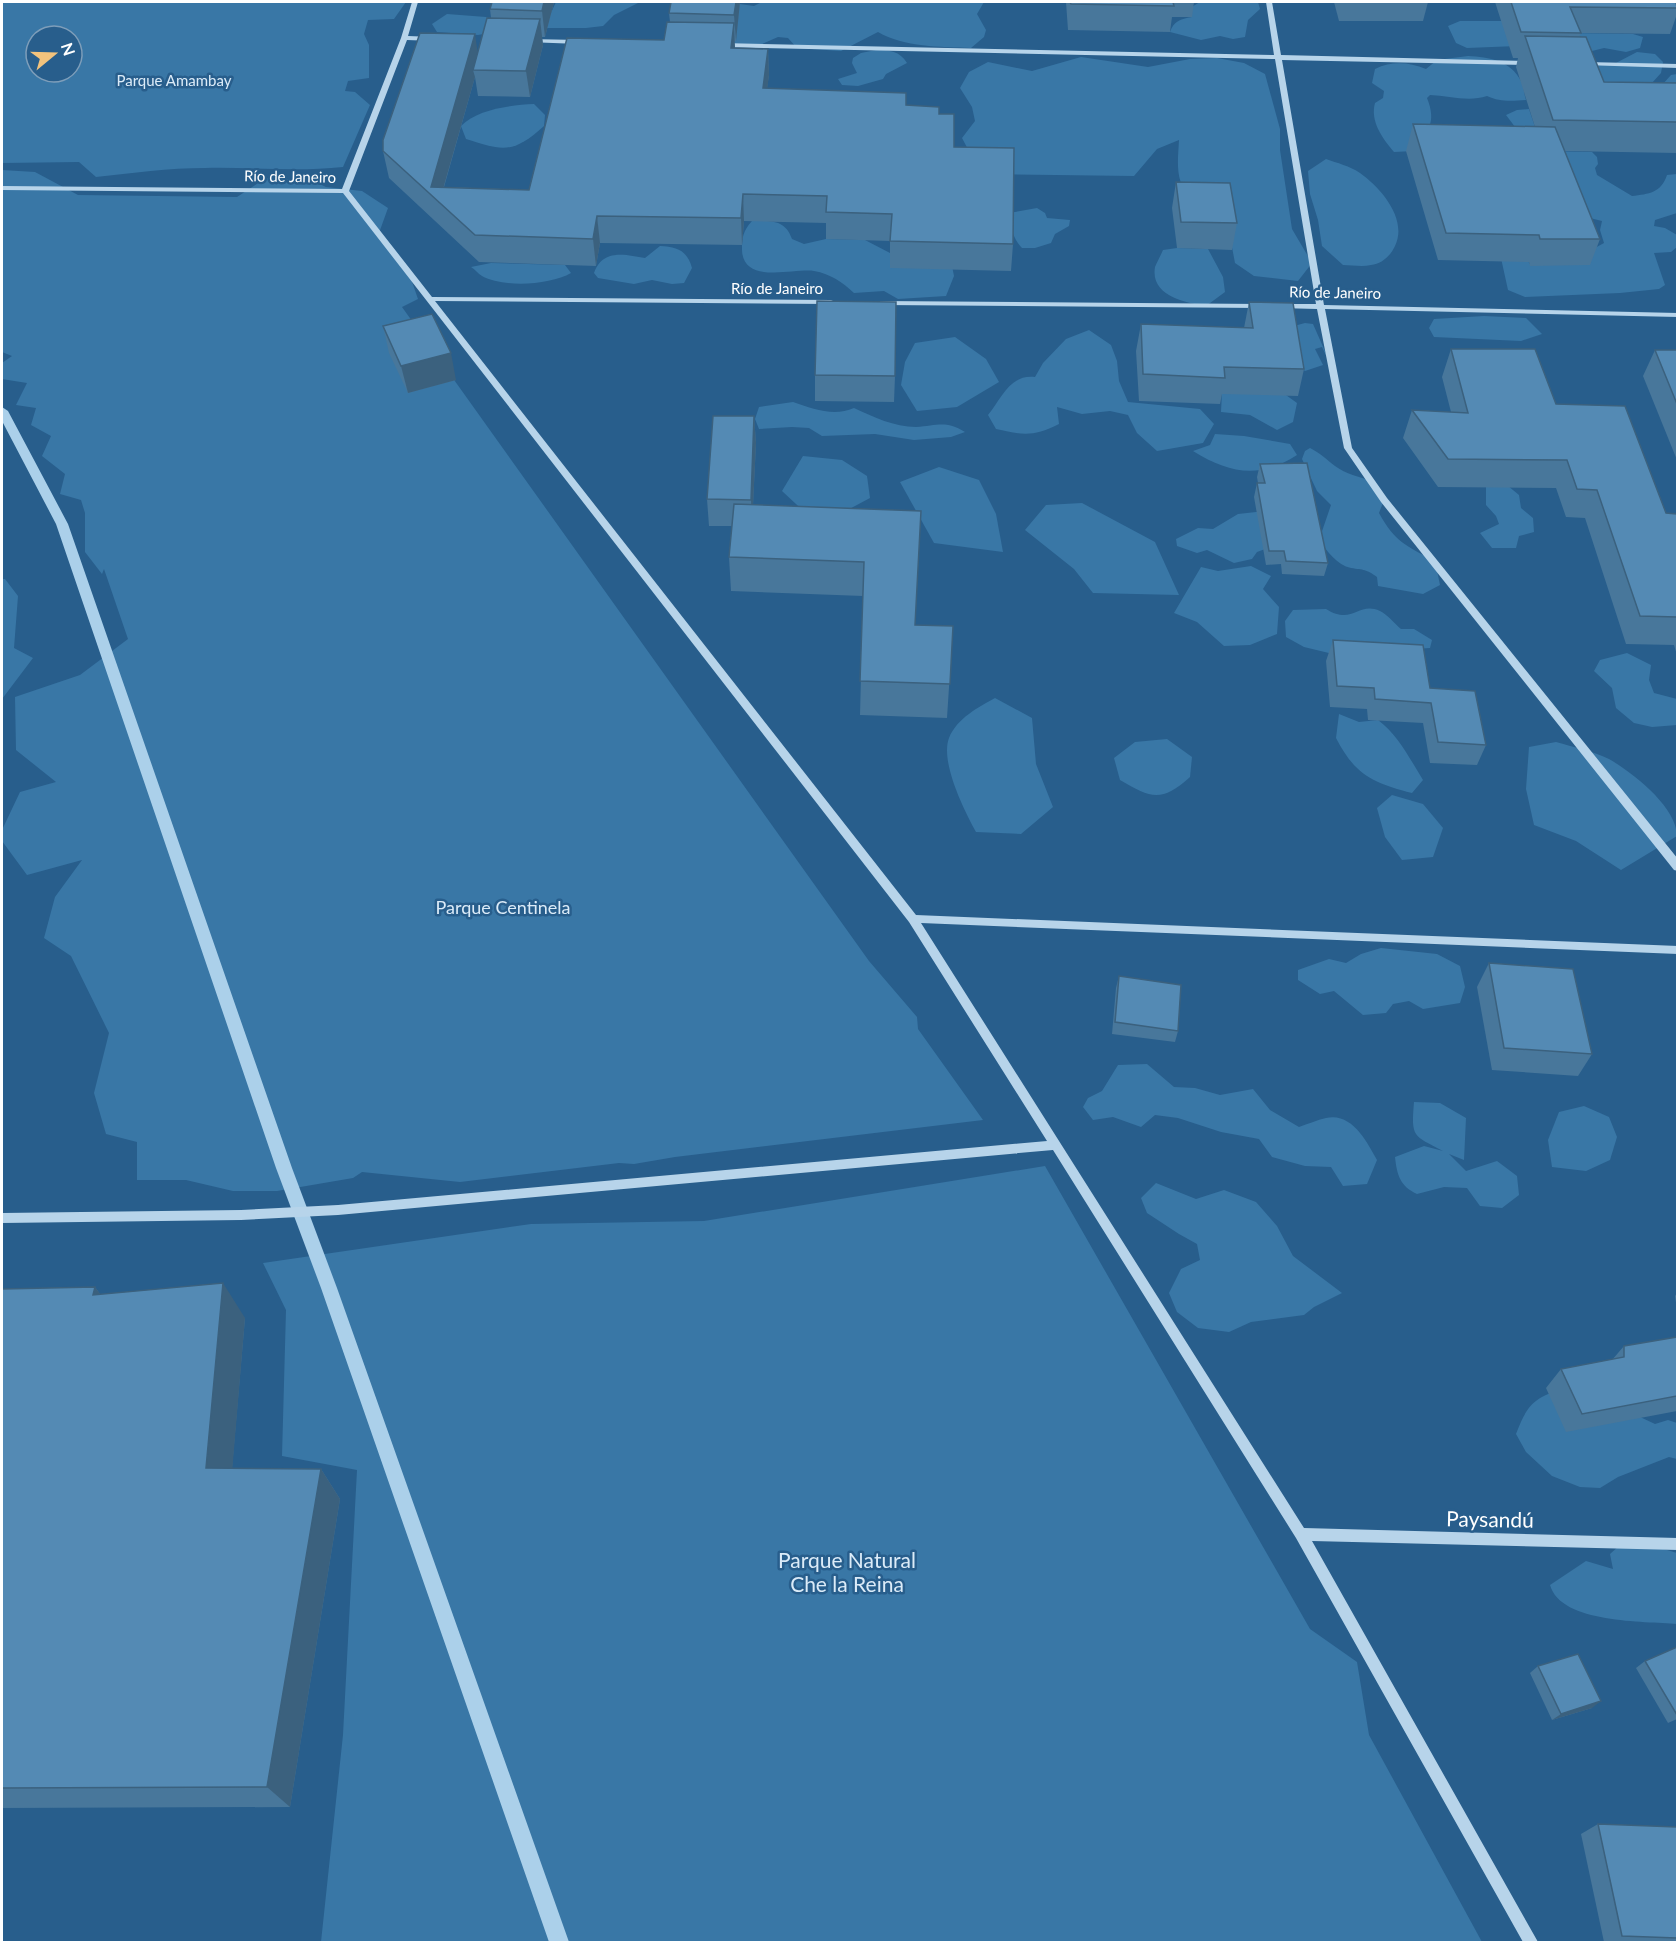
<svg xmlns="http://www.w3.org/2000/svg" width="1679" height="1944" viewBox="0 0 1679 1944" font-family="Lato,sans-serif">
<style>
.green{fill:#3977a6;fill-rule:evenodd}
.lines{fill:none;stroke-linecap:round;stroke-linejoin:round}
.stream{fill:#abd0ea;fill-rule:evenodd}
.minor{fill:#b7d4ea;fill-rule:evenodd}
.wall{fill:#48779b}
.shaded-wall{fill:#3b617e}
.building{fill:#548ab4;stroke:#3b617e;stroke-width:1.5}
.labels{text-anchor:middle;stroke-width:5;stroke-linejoin:round;paint-order:stroke}
.far-park-label{font-size:15px;fill:#dbebf8;stroke:#285e8c}
.far-street-label{font-size:15px;fill:#fff;stroke:#285e8c}
.park-label{font-size:18px;fill:#dbebf8;stroke:#285e8c}
.near-street-label{font-size:21px;fill:#fff;stroke:#285e8c}
.near-park-label{font-size:21px;fill:#dbebf8;stroke:#285e8c}
</style>
<rect width="100%" height="100%" fill="#285e8c"/>
<g class="green">
<path d="M 2,2 L 406,2 L 394,19 L 368,20 L 364,34 L 369,45 L 369,78 L 348,81 L 345,91 L 355,92 L 370,105 L 343,167 C 297,172 252,167 205,168 C 169,168 132,173 96,177 L 79,162 L 2,163 ZM 36,36 L 72,36 L 72,72 L 36,72 Z"/>
<polygon points="556,2 640,2 614,15 603,26 586,28 544,28"/>
<path d="M 762,2 L 984,2 L 977,14 L 986,30 L 984,37 L 971,48 C 941,47 904,47 878,32 L 841,51 L 797,48 L 788,38 L 778,37 L 760,45 L 724,45 L 723,10 L 740,4 L 754,6 Z"/>
<path d="M 1200,2 L 1258,2 L 1260,9 L 1248,20 L 1245,37 L 1233,39 L 1220,36 L 1201,40 L 1170,32 C 1174,21 1180,19 1192,17 L 1190,8 Z"/>
<polygon points="447,14 486,17 495,21 494,32 478,35 437,32 432,24"/>
<polygon points="1460,21 1506,21 1565,33 1633,34 1643,37 1640,48 1626,52 1604,48 1588,52 1517,46 1467,48 1456,43 1448,26"/>
<path d="M 876,50 C 889,50 900,51 907,63 L 886,74 L 883,79 L 858,86 L 842,85 L 838,79 L 857,73 L 852,63 L 853,58 L 861,53 Z"/>
<polygon points="1637,52 1655,54 1663,62 1661,73 1651,84 1662,85 1671,75 1677,74 1677,114 1533,79 1589,66 1614,64"/>
<path d="M 1468,56 C 1489,57 1511,61 1521,81 C 1524,87 1524,94 1526,100 C 1511,101 1500,102 1487,96 C 1469,102 1449,96 1430,95 L 1427,98 C 1437,123 1428,130 1414,151 L 1394,152 C 1382,138 1370,121 1375,103 L 1383,98 L 1384,91 L 1372,83 L 1375,69 C 1392,61 1408,62 1426,69 L 1437,60 Z"/>
<path d="M 1081,57 L 1148,67 L 1190,59 L 1217,58 L 1244,63 L 1265,74 L 1280,129 L 1280,150 L 1292,229 L 1312,263 L 1298,281 L 1254,276 L 1235,263 L 1225,210 C 1216,207 1199,205 1192,199 C 1174,183 1178,161 1179,140 L 1157,149 L 1134,176 L 981,174 L 962,138 L 975,121 L 972,107 L 960,88 L 969,72 L 988,62 L 1032,71 Z"/>
<path d="M 534,104 L 545,115 L 544,126 C 513,154 503,151 466,139 L 461,126 C 477,109 511,105 534,104 Z"/>
<path d="M 1529,109 L 1543,151 L 1592,152 L 1597,157 L 1598,164 L 1595,168 L 1597,175 L 1632,196 C 1649,194 1661,193 1667,175 L 1677,174 L 1677,213 L 1655,220 L 1654,226 L 1665,228 L 1677,235 L 1677,247 L 1671,252 L 1654,253 L 1665,285 L 1659,289 L 1620,293 L 1525,297 L 1508,290 L 1499,249 L 1519,246 L 1531,266 L 1593,249 L 1604,243 L 1600,230 L 1602,221 L 1582,216 L 1506,115 L 1517,110 Z"/>
<path d="M 1326,159 C 1337,163 1350,166 1360,173 C 1381,188 1408,219 1395,246 C 1391,255 1382,264 1371,265 C 1362,267 1352,265 1343,265 L 1322,246 L 1318,220 L 1310,194 L 1308,171 Z"/>
<path d="M 2,170 L 35,172 L 78,195 L 237,197 L 266,178 L 311,180 L 326,187 L 362,191 L 388,208 L 379,233 C 403,255 408,269 418,299 L 402,307 L 869,961 L 917,1017 L 918,1029 L 983,1120 L 675,1157 L 634,1164 L 619,1163 L 460,1182 L 362,1172 L 353,1178 L 277,1191 L 233,1191 L 186,1180 L 137,1180 L 137,1142 L 106,1134 L 94,1093 L 109,1033 L 71,956 L 44,938 L 55,897 L 82,860 L 27,875 L 2,841 L 2,830 L 20,792 L 56,782 L 16,750 L 15,697 L 80,675 L 128,639 L 104,569 L 102,574 L 85,552 L 85,513 L 81,500 L 60,494 L 65,474 L 42,456 L 51,436 L 31,425 L 36,408 L 16,405 L 27,383 L 2,379 L 2,363 L 12,356 L 2,352 Z"/>
<path d="M 1037,208 L 1045,213 L 1047,218 L 1070,220 L 1069,226 L 1055,234 L 1051,243 L 1035,248 L 1022,248 C 1012,238 1011,226 1009,213 Z"/>
<path d="M 752,221 C 771,221 785,219 792,239 L 804,244 L 826,239 L 865,240 L 890,253 L 952,266 L 954,276 L 946,296 L 898,299 L 884,291 L 854,293 C 842,282 831,274 814,271 C 794,268 743,285 742,250 C 742,237 743,231 752,221 Z"/>
<path d="M 660,246 C 677,247 687,250 692,268 L 684,283 L 672,284 L 652,280 L 634,284 L 598,278 L 594,273 C 603,248 626,255 645,258 Z"/>
<path d="M 1177,248 L 1208,249 L 1223,277 L 1225,292 L 1206,306 C 1186,303 1150,296 1155,267 C 1157,262 1161,255 1163,250 Z"/>
<path d="M 491,263 L 565,265 L 571,273 C 550,285 504,288 482,276 C 478,274 475,269 471,267 Z"/>
<polygon points="1484,316 1526,318 1542,334 1521,341 1434,337 1429,328 1434,319"/>
<polygon points="1305,323 1313,324 1335,374 1322,347 1315,349 1323,365 1305,371 1300,366 1294,326"/>
<path d="M 1089,330 L 1111,345 L 1117,361 L 1119,381 L 1128,402 L 1200,409 L 1214,424 L 1203,443 L 1157,451 L 1137,433 L 1128,415 L 1110,411 L 1082,414 L 1057,407 L 1059,424 C 1033,437 1023,435 996,429 L 988,415 C 1002,398 1010,374 1035,377 L 1043,363 L 1066,339 Z"/>
<polygon points="955,337 986,359 999,382 957,407 917,411 901,385 905,362 915,343"/>
<polygon points="1223,372 1272,385 1297,403 1293,422 1277,430 1250,415 1221,412"/>
<path d="M 793,402 C 813,409 834,417 854,408 C 874,417 894,427 916,427 C 937,426 945,420 965,432 L 951,437 L 914,440 L 875,434 L 822,436 L 809,428 L 792,427 L 759,429 L 755,419 L 759,407 Z"/>
<path d="M 1215,434 L 1244,436 L 1290,444 L 1297,455 C 1260,479 1230,474 1193,451 L 1210,445 Z"/>
<path d="M 1310,448 C 1320,453 1326,459 1335,466 C 1346,474 1359,477 1372,481 L 1384,500 L 1379,513 C 1395,542 1406,546 1435,561 L 1440,585 L 1423,594 L 1378,586 L 1377,577 C 1366,569 1364,570 1351,568 C 1337,565 1327,551 1319,540 L 1331,505 L 1317,491 L 1302,459 L 1305,451 Z"/>
<polygon points="803,456 842,460 867,476 870,498 840,514 810,517 782,491"/>
<polygon points="939,467 979,480 996,514 1003,552 934,543 900,482"/>
<polygon points="1502,481 1519,495 1521,508 1533,518 1534,532 1519,536 1516,548 1492,548 1480,533 1499,524 1496,516 1486,505 1486,485"/>
<polygon points="1082,503 1155,542 1179,595 1093,593 1074,569 1025,530 1046,505"/>
<polygon points="1256,512 1283,512 1268,548 1257,552 1252,559 1234,563 1207,550 1197,553 1177,546 1176,539 1198,528 1213,529 1238,514"/>
<polygon points="1251,566 1271,576 1263,589 1279,607 1277,634 1250,645 1224,646 1197,622 1174,613 1201,567 1218,571"/>
<polygon points="2,579 5,579 18,596 14,648 33,658 2,699"/>
<path d="M 1326,609 C 1353,626 1358,601 1380,611 C 1387,614 1395,624 1401,629 L 1414,629 L 1432,640 L 1430,648 L 1333,654 L 1304,647 L 1286,637 L 1285,621 L 1293,610 Z"/>
<polygon points="1627,653 1651,665 1649,680 1654,693 1677,699 1677,725 1652,727 1634,723 1616,708 1612,688 1594,671 1600,660"/>
<path d="M 995,698 L 1032,718 L 1036,764 L 1053,807 L 1021,834 L 976,832 C 964,810 940,762 949,738 C 957,718 979,707 995,698 Z"/>
<path d="M 1339,714 L 1359,722 L 1378,720 C 1398,735 1410,759 1423,780 L 1412,793 C 1373,783 1355,775 1336,738 Z"/>
<path d="M 1167,739 L 1192,757 L 1190,777 C 1161,803 1151,798 1120,780 L 1114,758 L 1135,742 Z"/>
<path d="M 1556,742 C 1573,747 1593,751 1609,759 C 1633,773 1677,807 1677,836 L 1621,870 L 1576,841 L 1534,825 L 1526,789 L 1529,747 Z"/>
<polygon points="1392,795 1423,804 1443,828 1433,857 1402,860 1385,837 1377,808"/>
<polygon points="1381,948 1437,954 1460,966 1465,987 1460,1003 1423,1009 1409,1001 1393,1004 1386,1013 1363,1015 1334,991 1320,994 1298,980 1298,970 1329,959 1346,963 1361,954"/>
<path d="M 1147,1064 L 1174,1087 L 1195,1088 L 1220,1095 L 1253,1089 L 1270,1110 L 1299,1127 C 1308,1124 1317,1120 1326,1118 C 1352,1112 1367,1142 1377,1160 L 1367,1184 L 1343,1186 L 1331,1167 L 1305,1166 L 1272,1157 L 1259,1139 L 1221,1132 L 1178,1118 L 1155,1115 L 1141,1127 L 1113,1117 L 1093,1120 L 1083,1107 L 1088,1098 L 1102,1091 L 1118,1065 Z"/>
<path d="M 1414,1102 L 1440,1103 L 1466,1118 L 1464,1160 L 1449,1154 L 1466,1171 L 1497,1161 L 1517,1176 L 1519,1195 L 1502,1208 L 1480,1206 L 1467,1188 L 1444,1187 L 1417,1194 C 1400,1186 1397,1175 1395,1157 L 1424,1146 L 1443,1151 C 1413,1135 1411,1138 1414,1102 Z"/>
<polygon points="1584,1106 1609,1117 1617,1137 1610,1160 1586,1171 1552,1167 1548,1140 1559,1112"/>
<polygon points="1045,1166 1310,1629 1357,1662 1369,1735 1482,1942 321,1942 343,1735 357,1470 282,1456 286,1310 263,1263 531,1224 704,1221"/>
<polygon points="1156,1183 1196,1199 1224,1190 1256,1202 1277,1226 1293,1256 1342,1293 1314,1307 1304,1315 1251,1322 1229,1332 1198,1328 1177,1312 1169,1293 1181,1269 1200,1260 1197,1244 1179,1234 1147,1213 1141,1198"/>
<path d="M 1557,1391 L 1623,1409 L 1655,1424 L 1668,1420 L 1677,1423 L 1677,1459 L 1669,1457 L 1618,1477 L 1600,1488 L 1580,1487 L 1552,1476 L 1526,1452 L 1516,1434 C 1526,1409 1531,1399 1557,1391 Z"/>
<path d="M 1647,1544 L 1677,1553 L 1677,1624 C 1645,1621 1561,1624 1550,1585 L 1586,1561 L 1613,1569 L 1610,1554 L 1620,1545 Z"/>
</g>
<g class="lines">
<polygon class="stream" points="2,407 8,411 68,524 292,1168 337,1288 569,1942 549,1942 321,1288 276,1168 56,524 2,421"/>
<g class="minor">
<polygon points="412,2 418,2 408,36 433,37 436,39 433,41 407,40 349,191 432,297 831,300 835,302 831,304 435,301 916,915 1678,946 1678,954 921,923 1304,1528 1678,1538 1678,1550 1312,1541 1538,1942 1523,1942 1296,1538 1053,1150 338,1215 241,1220 2,1223 2,1213 241,1210 338,1205 1047,1141 909,922 343,193 2,190 2,186 342,189 401,38"/>
<polygon points="1266,2 1272,2 1281,55 1530,61 1533,63 1530,65 1282,60 1324,305 1678,313 1678,317 1325,309 1352,448 1387,498 1678,859 1678,871 1674,870 1381,502 1344,448 1317,309 1279,308 1275,306 1279,304 1316,304 1275,59 721,47 718,45 721,43 1274,55"/>
<polygon points="529,39 579,40 582,42 579,44 527,42 526,41"/>
<polygon points="1585,62 1678,64 1678,68 1583,65 1582,64"/>
<polygon points="880,301 1260,304 1264,306 1260,308 883,305 879,303"/>
</g>
</g>
<g class="wall">
<polygon points="492,2 554,2 545,37 542,37 543,45 530,97 478,96 475,77 444,187 529,190 664,40 670,22 669,13 671,2 740,2 736,41 734,41 735,48 768,49 769,75 767,88 906,105 939,114 954,147 1013,244 1011,271 890,268 890,241 826,239 826,223 744,221 742,245 600,243 596,266 479,262 389,178 383,151 478,53 491,18 490,9"/>
<polygon points="1066,2 1194,2 1192,17 1172,17 1170,32 1068,30"/>
<polygon points="1334,2 1428,2 1423,21 1339,21"/>
<polygon points="1495,2 1676,2 1677,3 1677,14 1670,34 1581,33 1579,37 1604,82 1677,83 1677,153 1565,151 1600,239 1590,265 1530,266 1529,262 1438,260 1406,151 1413,124 1535,127 1516,67 1518,58 1513,58"/>
<polygon points="1176,182 1237,223 1232,250 1177,248 1172,208"/>
<polygon points="1249,302 1304,369 1298,396 1222,394 1220,404 1139,401 1136,351 1141,324 1244,328"/>
<polygon points="383,326 456,380 408,393 389,353"/>
<polygon points="1451,349 1556,404 1666,513 1677,514 1677,655 1674,645 1626,644 1585,518 1566,517 1556,488 1438,487 1403,438 1412,410 1451,412 1442,377"/>
<polygon points="1655,350 1677,350 1677,460 1643,376"/>
<polygon points="815,375 895,376 894,402 815,401"/>
<polygon points="754,416 756,443 753,505 921,511 915,625 953,626 947,718 860,715 863,596 731,591 729,557 732,526 709,526 707,499"/>
<polygon points="1260,464 1328,563 1324,576 1282,574 1281,564 1266,565 1254,497 1257,483 1258,483 1257,477"/>
<polygon points="1333,640 1430,688 1486,745 1477,765 1430,763 1423,723 1368,720 1367,709 1330,707 1326,661"/>
<polygon points="1489,963 1592,1054 1578,1076 1492,1070 1477,987"/>
<polygon points="1119,976 1178,1031 1175,1042 1112,1034 1116,988"/>
<polygon points="95,1287 100,1294 245,1318 232,1468 321,1469 340,1499 290,1807 2,1808 2,1289"/>
<polygon points="1677,1293 1677,1309 1675,1296"/>
<polygon points="1677,1337 1677,1411 1566,1432 1546,1388 1561,1369 1612,1360 1624,1346"/>
<polygon points="1677,1647 1677,1719 1668,1723 1636,1668 1645,1661"/>
<polygon points="1538,1666 1592,1708 1552,1720 1530,1673"/>
<polygon points="1598,1824 1677,1827 1677,1942 1604,1942 1581,1834"/>
</g>
<g class="shaded-wall">
<polygon points="544,2 554,2 545,37 542,11"/>
<polygon points="736,2 740,2 736,41 734,15"/>
<polygon points="540,19 543,45 530,97 526,71"/>
<polygon points="734,23 735,49 731,48"/>
<polygon points="475,34 479,61 473,70 475,77 439,203 431,187"/>
<polygon points="768,49 769,75 764,115 763,88"/>
<polygon points="743,194 744,221 742,245 741,218"/>
<polygon points="597,216 600,243 596,266 593,239"/>
<polygon points="451,353 456,380 408,393 401,366"/>
<polygon points="754,416 756,443 752,526 751,500"/>
<polygon points="223,1283 245,1318 230,1497 206,1468"/>
<polygon points="95,1287 121,1322 93,1295"/>
<polygon points="321,1469 340,1499 290,1807 267,1787"/>
<polygon points="1601,1701 1592,1708 1552,1720 1561,1714"/>
</g>
<g class="building">
<polygon points="492,2 544,2 542,11 490,9"/>
<polygon points="671,2 736,2 734,15 669,13"/>
<polygon points="1070,2 1173,2 1174,6 1071,4"/>
<polygon points="1511,2 1676,2 1677,8 1570,7 1581,33 1521,32"/>
<polygon points="487,18 540,19 526,71 473,70"/>
<polygon points="667,22 734,23 731,48 768,49 763,88 906,93 906,105 939,107 939,114 954,114 954,147 1014,148 1013,244 890,241 892,214 826,212 827,196 743,194 741,218 597,216 593,239 475,235 383,151 383,140 420,33 475,34 431,187 529,190 567,38 664,40"/>
<polygon points="1525,36 1586,37 1604,82 1677,83 1677,122 1553,120"/>
<polygon points="1413,124 1555,127 1600,239 1540,239 1539,235 1446,233"/>
<polygon points="1176,182 1230,183 1237,223 1181,222"/>
<polygon points="817,301 896,302 895,376 815,375"/>
<polygon points="1249,302 1293,303 1304,369 1224,367 1225,378 1143,374 1141,324 1253,328"/>
<polygon points="432,314 451,353 401,366 383,326"/>
<polygon points="1451,349 1535,349 1556,404 1625,406 1666,513 1677,514 1677,617 1640,616 1597,490 1577,489 1567,460 1448,459 1412,410 1468,413"/>
<polygon points="1655,350 1677,350 1677,404"/>
<polygon points="713,416 754,416 751,500 707,499"/>
<polygon points="1307,463 1328,563 1286,561 1284,551 1269,551 1257,483 1265,483 1260,464"/>
<polygon points="734,504 921,511 915,625 953,626 950,684 860,681 864,562 729,557"/>
<polygon points="1333,640 1423,645 1430,688 1475,691 1486,745 1438,742 1431,703 1375,699 1374,688 1337,686"/>
<polygon points="1489,963 1573,969 1592,1054 1504,1048"/>
<polygon points="1119,976 1181,985 1178,1031 1115,1022"/>
<polygon points="223,1283 206,1468 321,1469 267,1787 2,1788 2,1289 95,1287 93,1295"/>
<polygon points="1677,1337 1677,1396 1582,1414 1561,1369 1624,1357 1624,1346"/>
<polygon points="1677,1647 1677,1715 1645,1661"/>
<polygon points="1578,1654 1601,1701 1561,1714 1538,1666"/>
<polygon points="1598,1824 1677,1827 1677,1938 1622,1936"/>
</g>
<g class="labels">
<g class="far-park-label">
<text x="174" y="86">Parque Amambay</text>
</g>
<g class="far-street-label">
<text transform="translate(290 177) rotate(1)" y="5">Río de Janeiro</text>
<text x="777" y="294">Río de Janeiro</text>
<text transform="translate(1335 293) rotate(1)" y="5">Río de Janeiro</text>
</g>
<g class="park-label">
<text x="503" y="914">Parque Centinela</text>
</g>
<g class="near-street-label">
<text transform="translate(1490 1520) rotate(1)" y="7">Paysandú</text>
</g>
<g class="near-park-label">
<text x="847" y="1568">Parque Natural<tspan x="847" dy="24">Che la Reina</tspan></text>
</g>
</g>
<rect width="1679" height="1944" fill="none" stroke="#ffffff" stroke-width="6"/>
<g transform="translate(54 54) rotate(71)"><circle r="28" fill="#285e8c" stroke="#7e9eba" stroke-width="1.5"/>
<path d="M0-4.5L10 22L0 15L-10 22Z" fill="#f2c37d"/>
<text y="-9" font-size="16" font-weight="bold" text-anchor="middle" fill="#ffffff">N</text>
</g>
</svg>
